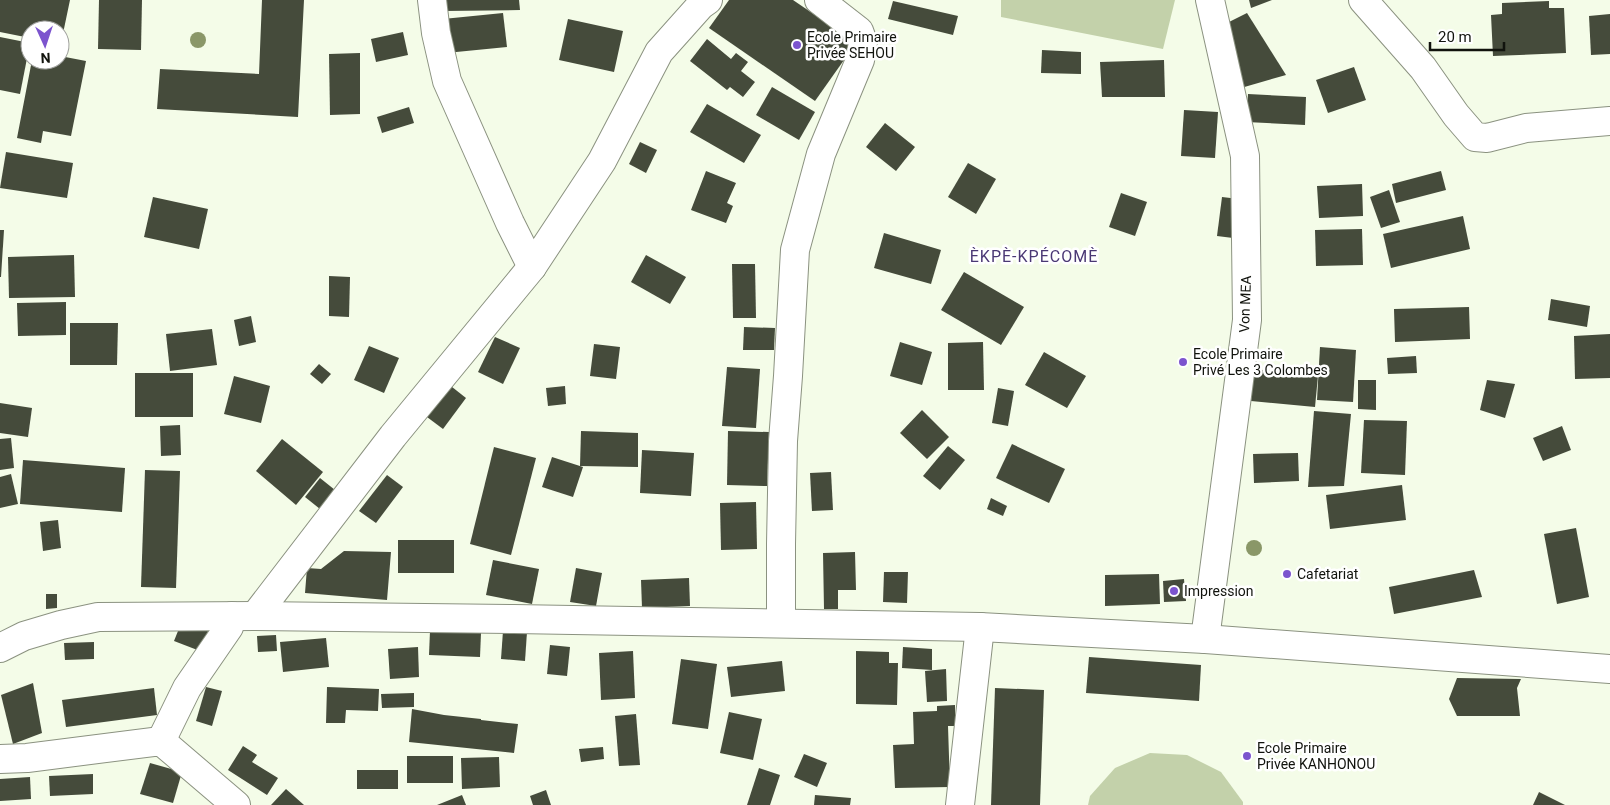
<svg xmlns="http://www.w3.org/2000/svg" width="1610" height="805" viewBox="0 0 1610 805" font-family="Roboto,sans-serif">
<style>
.green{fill:#c3d1aa}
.building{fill:#454b3b}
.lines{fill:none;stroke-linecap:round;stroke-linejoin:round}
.street-casing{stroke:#8b9280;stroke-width:30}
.street{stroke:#fff;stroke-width:28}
.tree{fill:#8a9768}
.poi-dot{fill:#7c54ce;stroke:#fff;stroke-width:2}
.labels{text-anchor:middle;stroke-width:5;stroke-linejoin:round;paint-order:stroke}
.poi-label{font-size:14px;fill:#11130d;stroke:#fff;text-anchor:start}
.street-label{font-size:14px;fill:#11130d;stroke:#fff}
.quarter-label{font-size:16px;letter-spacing:1px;fill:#4a3874;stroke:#fff}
</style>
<rect width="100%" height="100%" fill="#f4fce8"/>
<g class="green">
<polygon points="1001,0 1175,0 1163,49 1001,17"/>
<polygon points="1150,753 1187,755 1221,772 1243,802 1243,805 1088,805 1090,796 1115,768"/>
</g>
<g class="building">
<polygon points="0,0 70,0 61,43 60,30 30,30 30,38 0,32"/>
<polygon points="99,0 142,0 141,50 98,49"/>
<polygon points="262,0 304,0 298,117 157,109 160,69 259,74"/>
<polygon points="444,0 519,0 520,10 444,11"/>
<polygon points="729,0 793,0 856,43 815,101 709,28"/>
<polygon points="1249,0 1272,0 1251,8"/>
<polygon points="893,1 958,16 953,35 888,19"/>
<polygon points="1549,1 1549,8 1564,8 1566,53 1493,56 1491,15 1502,14 1502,3"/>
<polygon points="503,13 507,47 446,53 443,19"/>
<polygon points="1247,13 1286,75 1234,90 1221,26"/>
<polygon points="1610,14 1610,54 1591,55 1589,16"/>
<polygon points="568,19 623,31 614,72 559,60"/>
<polygon points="403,32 408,55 376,62 371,39"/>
<polygon points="0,37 30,43 20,94 0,90"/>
<polygon points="707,39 731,59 736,53 748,62 741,71 755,82 743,97 730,87 727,90 690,61"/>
<polygon points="1042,50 1081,52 1081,74 1041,73"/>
<polygon points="360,53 360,114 330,115 329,54"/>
<polygon points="60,56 86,61 71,136 43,131 41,143 17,138 32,60 60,60"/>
<polygon points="1164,60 1165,97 1102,97 1100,62"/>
<polygon points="1354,67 1366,100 1328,113 1316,80"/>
<polygon points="772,87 815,112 799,140 756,115"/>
<polygon points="1248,94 1306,97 1305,125 1246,122"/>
<polygon points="707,104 761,135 744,163 690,132"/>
<polygon points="409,107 414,123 382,133 377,117"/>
<polygon points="1184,110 1218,112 1215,158 1181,156"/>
<polygon points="885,123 915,147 896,171 866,147"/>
<polygon points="640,142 657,150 646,173 629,164"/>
<polygon points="6,152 73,163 67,198 0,188"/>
<polygon points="968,163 996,179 976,214 948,197"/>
<polygon points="706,171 736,183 727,203 733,206 726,223 691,210"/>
<polygon points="1441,171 1446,190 1396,203 1392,184"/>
<polygon points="1362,184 1363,216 1319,218 1317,186"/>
<polygon points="1389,190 1400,222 1381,228 1370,197"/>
<polygon points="1121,193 1147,202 1135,236 1109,227"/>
<polygon points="153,197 208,209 199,249 144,237"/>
<polygon points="1222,197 1239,199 1233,238 1217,236"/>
<polygon points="1463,216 1470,249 1391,268 1383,234"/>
<polygon points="1362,229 1363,265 1316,266 1315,230"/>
<polygon points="0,230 4,230 1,277 0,277"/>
<polygon points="884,233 941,250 931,284 874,268"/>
<polygon points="74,255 75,297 9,298 8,257"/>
<polygon points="646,255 686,277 670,304 631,282"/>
<polygon points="732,264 755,264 756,318 733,318"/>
<polygon points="964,272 1024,307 1001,345 941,310"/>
<polygon points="329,276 350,277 349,317 329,316"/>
<polygon points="1551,299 1590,306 1587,327 1548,320"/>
<polygon points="66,302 66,335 18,336 17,303"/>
<polygon points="1469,307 1470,339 1395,342 1394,309"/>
<polygon points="251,316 256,342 239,346 234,320"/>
<polygon points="70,323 118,323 117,365 70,365"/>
<polygon points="744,327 775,328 774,350 743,350"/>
<polygon points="212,329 217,365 170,371 166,334"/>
<polygon points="1610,334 1610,378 1575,379 1574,336"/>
<polygon points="495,337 520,348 503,384 478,372"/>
<polygon points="900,342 932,352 922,385 890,376"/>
<polygon points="983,342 984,390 948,390 948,343"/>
<polygon points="594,344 620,347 616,379 590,376"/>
<polygon points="369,346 399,358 384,393 354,380"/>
<polygon points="1320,347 1356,350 1353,402 1317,400"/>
<polygon points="1044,352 1086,376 1067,408 1025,385"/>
<polygon points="1416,356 1417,373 1388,374 1387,358"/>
<polygon points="319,364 331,374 322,384 310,374"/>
<polygon points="727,367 760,369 756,428 722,426"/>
<polygon points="1254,369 1318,376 1315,407 1251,401"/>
<rect x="135" y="373" width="58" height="44"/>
<polygon points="234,376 270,386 261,423 224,414"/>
<polygon points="1358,380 1376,380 1376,410 1358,409"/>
<polygon points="1487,380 1515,384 1505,418 1480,410"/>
<polygon points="447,383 466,398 443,429 423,414"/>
<polygon points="565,386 566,404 548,406 546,388"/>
<polygon points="998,388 1014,391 1008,426 992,423"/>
<polygon points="0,403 32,408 28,437 0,433"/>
<polygon points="922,410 949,437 927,459 900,433"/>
<polygon points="1314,411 1351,414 1344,486 1308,487"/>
<polygon points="1364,420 1407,421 1405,475 1361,473"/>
<polygon points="180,425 181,455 161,456 160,426"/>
<polygon points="1562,426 1571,450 1543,461 1533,438"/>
<polygon points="581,431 638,433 638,467 580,466"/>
<polygon points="728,431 769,432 767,486 727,485"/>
<polygon points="11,438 14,468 0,470 0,439"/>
<polygon points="282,439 323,472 296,505 256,471"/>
<polygon points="1012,444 1065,469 1049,503 996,478"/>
<polygon points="948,446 965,460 940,490 923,476"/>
<polygon points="494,447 536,458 511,555 470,544"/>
<polygon points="642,450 694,453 691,496 640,493"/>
<polygon points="1298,453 1299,481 1254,483 1253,454"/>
<polygon points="552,457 583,467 573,497 542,487"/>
<polygon points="23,460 125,468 122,512 20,504"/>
<polygon points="145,470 180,471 176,588 141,587"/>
<polygon points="831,472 833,510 812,511 810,473"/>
<polygon points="11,474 18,504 0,508 0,477"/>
<polygon points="387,475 403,487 376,523 359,511"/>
<polygon points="320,478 335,490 320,509 305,497"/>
<polygon points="1402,485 1406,520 1330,529 1326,495"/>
<polygon points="991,498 1007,506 1003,516 987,509"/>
<polygon points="756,502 757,549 721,550 720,503"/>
<polygon points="58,520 61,548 43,551 40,522"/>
<polygon points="1576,528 1589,597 1557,604 1544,534"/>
<rect x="398" y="540" width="56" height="33"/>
<polygon points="344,551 391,552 387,600 305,593 307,568 321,569"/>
<polygon points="855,552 856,590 838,590 838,609 824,609 823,553"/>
<polygon points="493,560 539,569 532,604 486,595"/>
<polygon points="576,568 602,573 596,606 570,602"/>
<polygon points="1474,570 1482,597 1394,614 1389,587"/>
<polygon points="884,572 908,572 907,603 883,602"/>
<polygon points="1159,574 1160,604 1105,606 1105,575"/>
<polygon points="689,578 690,606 642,608 641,580"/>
<polygon points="1184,579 1186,601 1164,602 1163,581"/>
<polygon points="46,594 57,594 57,608 46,609"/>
<polygon points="182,621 208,631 200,651 174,641"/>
<polygon points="430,631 481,633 480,657 429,655"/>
<polygon points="503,631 527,632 525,661 501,659"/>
<polygon points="276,635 277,651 258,652 257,636"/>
<polygon points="326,638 329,667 283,672 280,642"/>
<polygon points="94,642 94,659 65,660 64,643"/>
<polygon points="550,645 570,647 567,676 547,674"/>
<polygon points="418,647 419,677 390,679 388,649"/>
<polygon points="903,647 932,649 932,670 902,668"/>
<polygon points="633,651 635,698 601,700 599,653"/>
<polygon points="856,651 889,652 889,663 898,663 897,705 856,704"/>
<polygon points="1089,657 1201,665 1199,701 1086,693"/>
<polygon points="681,659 717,664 708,729 672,724"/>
<polygon points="782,661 785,691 731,697 727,667"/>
<polygon points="946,669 947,701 927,702 925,671"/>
<polygon points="1457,678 1521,679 1517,688 1520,716 1457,716 1449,699"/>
<polygon points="33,683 42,733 13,744 1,695"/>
<polygon points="206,687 222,691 212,726 196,721"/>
<polygon points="327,687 379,689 378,711 346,710 345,723 326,723"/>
<polygon points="154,688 157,715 66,727 62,700"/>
<polygon points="995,688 1044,690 1040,805 991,805"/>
<polygon points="414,693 414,707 382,708 381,694"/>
<polygon points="955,705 955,726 948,726 950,787 895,788 893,745 914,744 913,712 937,711 937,706"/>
<polygon points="412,709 444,715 481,719 481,720 518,724 514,753 409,742"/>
<polygon points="729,712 762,719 753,760 720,753"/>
<polygon points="636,714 640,765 619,766 615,716"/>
<polygon points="243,746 257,755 252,762 278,778 267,795 228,770"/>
<polygon points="603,747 604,759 581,762 579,749"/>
<polygon points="804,754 827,763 817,787 794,777"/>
<rect x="407" y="756" width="46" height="27"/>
<polygon points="499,757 500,787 462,789 461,758"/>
<polygon points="150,763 182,772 173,803 140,794"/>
<polygon points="759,768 780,775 770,805 747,805"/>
<rect x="357" y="770" width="41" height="19"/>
<polygon points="93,774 93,794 50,796 49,776"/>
<polygon points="30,777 31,799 0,801 0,779"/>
<polygon points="286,789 304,805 271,805"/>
<polygon points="546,790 551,805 533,805 530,796"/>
<polygon points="1539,792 1565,805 1533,805"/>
<polygon points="462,795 466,805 437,805"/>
<polygon points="815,795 851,798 850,805 814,805"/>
</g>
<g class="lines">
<g class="street-casing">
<g id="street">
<polyline points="432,0 436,33 447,81 510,223 532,267"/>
<polyline points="1363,0 1423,68 1456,115 1475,137 1487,138 1526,128 1610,121"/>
<polyline points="255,616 393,436 532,267 602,161 659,52 701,5 708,0"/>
<polyline points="781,622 781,544 783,441 788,376 795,250 821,154 860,60 863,42 859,31 819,0"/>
<polyline points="1205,639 1247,320 1245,156 1210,0"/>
<polyline points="0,648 24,636 61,625 98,617 255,616 514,619 980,627 1205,639 1610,669"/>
<polyline points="161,741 187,688 229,627 232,616"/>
<polyline points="0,759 27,758 161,741 236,805"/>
<polyline points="960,805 980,627"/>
</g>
</g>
<use href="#street" class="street"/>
</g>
<g class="tree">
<circle cx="198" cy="40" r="8"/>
<circle cx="1254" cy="548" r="8"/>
</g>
<g class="poi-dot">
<circle cx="797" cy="45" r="5"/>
<circle cx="1183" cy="362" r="5"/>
<circle cx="1287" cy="574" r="5"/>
<circle cx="1174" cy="591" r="5"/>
<circle cx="1247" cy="756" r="5"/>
</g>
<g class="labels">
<g class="poi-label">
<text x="807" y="42">Ecole Primaire<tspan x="807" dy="16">Privée SEHOU</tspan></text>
<text x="1193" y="359">Ecole Primaire<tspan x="1193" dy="16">Privé Les 3 Colombes</tspan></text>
<text x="1297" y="579">Cafetariat</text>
<text x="1184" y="596">Impression</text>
<text x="1257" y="753">Ecole Primaire<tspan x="1257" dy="16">Privée KANHONOU</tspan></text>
</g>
<g class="street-label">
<text transform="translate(1245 304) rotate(-88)" y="5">Von MEA</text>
</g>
<g class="quarter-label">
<text x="1034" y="262">ÈKPÈ-KPÉCOMÈ</text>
</g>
</g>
<g transform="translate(45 45) rotate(177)"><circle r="24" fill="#ffffff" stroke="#a0a19e"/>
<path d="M0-4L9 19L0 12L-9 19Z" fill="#7c54ce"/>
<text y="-8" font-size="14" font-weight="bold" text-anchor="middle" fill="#11130d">N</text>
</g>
<path d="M1430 42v8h74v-8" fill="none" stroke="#11130d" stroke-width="2.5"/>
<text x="1438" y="42" font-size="15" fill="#11130d" stroke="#ffffff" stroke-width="4" paint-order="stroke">20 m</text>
</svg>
